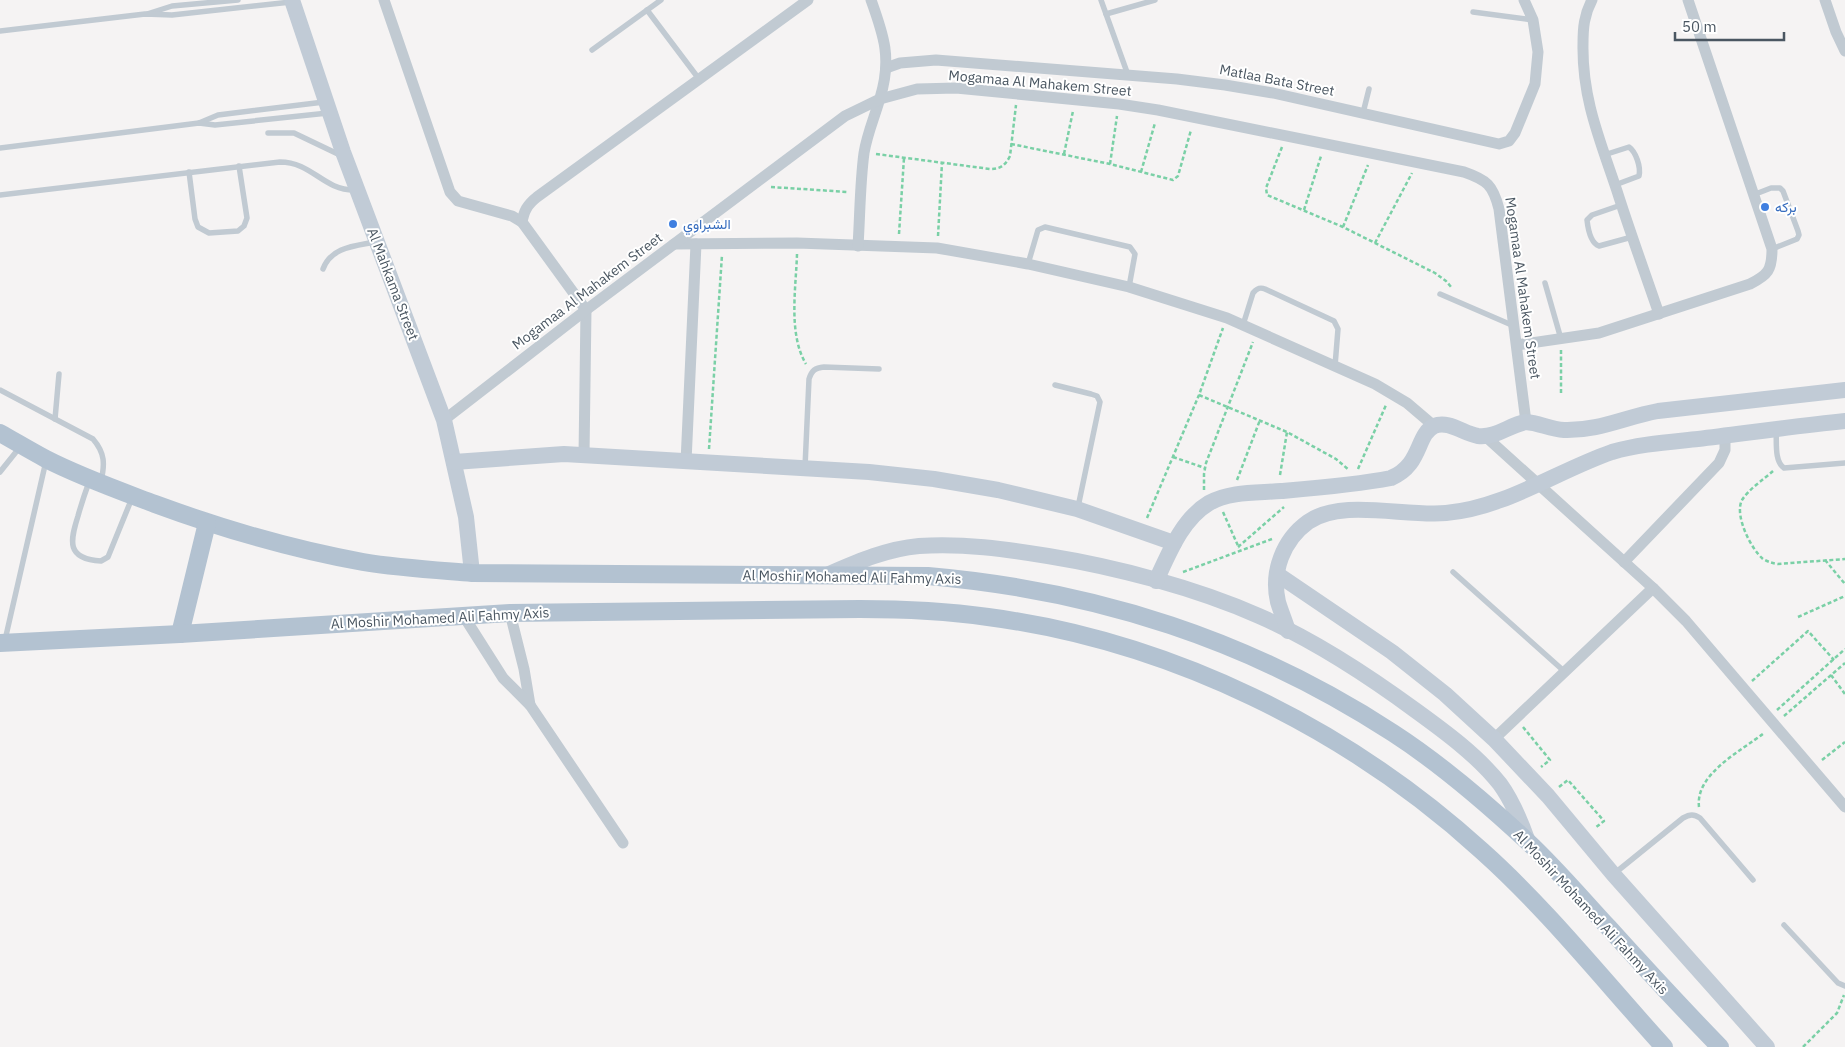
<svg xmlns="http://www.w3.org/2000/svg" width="1845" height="1047" viewBox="0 0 1845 1047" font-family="'IBM Plex Sans',Vazirmatn,sans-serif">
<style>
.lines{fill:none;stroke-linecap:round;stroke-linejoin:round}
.path{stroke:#7ad0a6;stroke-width:2.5;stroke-dasharray:4 2.5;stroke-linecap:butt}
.lane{stroke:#c1cad2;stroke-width:5.5}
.street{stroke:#c1cad2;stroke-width:11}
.secondary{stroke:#c1cbd6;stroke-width:16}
.primary{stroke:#b3c2d1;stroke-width:18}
.shop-dot{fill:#3f7fe0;stroke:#fff;stroke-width:2}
.labels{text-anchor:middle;stroke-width:4;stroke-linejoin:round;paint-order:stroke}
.street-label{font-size:14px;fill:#4a5661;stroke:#fff}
.shop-label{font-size:14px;fill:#366cbe;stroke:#fff;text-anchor:start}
</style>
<rect width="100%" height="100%" fill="#f5f3f3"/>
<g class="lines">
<g class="path">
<polyline points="1011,144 1110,164 1173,180 1178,176 1191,130"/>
<polyline points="1282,147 1266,188 1267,195 1343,227 1435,273 1446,281 1452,288"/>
<path d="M 876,154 L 990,169 C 1000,169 1005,166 1010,156 L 1016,105"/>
<polyline points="1064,154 1073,111"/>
<polyline points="1110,164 1117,116"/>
<polyline points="1141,172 1155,123"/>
<polyline points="771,187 848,192"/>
<polyline points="1304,210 1321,156"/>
<polyline points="1343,227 1368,165"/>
<polyline points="899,234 904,158"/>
<polyline points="938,236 942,163"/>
<polyline points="1375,243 1412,173"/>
<path d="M 797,254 C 796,288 788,334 806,364"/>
<polyline points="1561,350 1561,394"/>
<polyline points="1199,395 1287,432 1336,459 1349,470"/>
<polyline points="709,449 722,255"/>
<polyline points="1173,457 1205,468"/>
<polyline points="1358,469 1386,405"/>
<path d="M 1773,471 C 1763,480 1749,489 1742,500 C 1734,515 1751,549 1763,559 C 1768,562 1772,563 1778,564 L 1845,559"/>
<polyline points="1280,475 1287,432"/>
<polyline points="1237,480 1260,420"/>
<polyline points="1204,490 1204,474 1206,463 1253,342"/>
<polyline points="1223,512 1239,548"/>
<polyline points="1147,518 1199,395 1223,328"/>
<polyline points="1238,547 1284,507"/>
<polyline points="1825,560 1845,584"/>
<polyline points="1183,572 1272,539"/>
<polyline points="1798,617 1845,596"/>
<polyline points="1831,675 1845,694"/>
<polyline points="1752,681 1808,631 1834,660"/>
<polyline points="1777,710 1845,649"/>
<polyline points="1784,716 1845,663"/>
<polyline points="1523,727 1550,760 1541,767"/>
<polyline points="1822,760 1845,742"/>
<polyline points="1559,787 1568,780 1604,821 1595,828"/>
<path d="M 1699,807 C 1695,774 1741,751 1764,733"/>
<polyline points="1803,1047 1837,1013 1844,995"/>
</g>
<g class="lane">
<polyline points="1101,0 1128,75"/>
<polyline points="647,10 699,79"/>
<polyline points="1473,12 1533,20"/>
<polyline points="147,14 172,6 238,0"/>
<polyline points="1106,14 1155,0"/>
<polyline points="0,31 145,14 172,15 291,2"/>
<polyline points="592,50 661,0"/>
<polyline points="1363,113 1369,89"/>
<polyline points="199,123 218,115 324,102"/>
<polyline points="268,133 294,133 340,155"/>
<polyline points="0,148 199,123 215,125 328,113"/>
<path d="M 1604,155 L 1629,147 C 1636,152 1641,167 1639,176 L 1615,185"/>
<polyline points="189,172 195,219 198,227 209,233 238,231 244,226 247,218 239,166"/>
<path d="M 0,195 L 280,162 C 312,162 323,190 354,190"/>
<polyline points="1753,195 1771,188 1780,188 1783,191 1798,231 1799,235 1797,239 1772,249"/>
<path d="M 1621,205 L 1592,215 L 1587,220 C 1588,229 1591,243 1599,246 L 1632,237"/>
<polyline points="1028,264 1038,230 1045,227 1130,247 1135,254 1129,287"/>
<path d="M 323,269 C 331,247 355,246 375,242"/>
<polyline points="1545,283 1561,339"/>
<polyline points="1440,294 1514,326"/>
<path d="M 1243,325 L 1253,293 C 1257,288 1260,287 1265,289 L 1334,321 L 1338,329 L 1335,366"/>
<polyline points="1055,385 1091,394 1097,396 1100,402 1078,507"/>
<path d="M 0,390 L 93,439 C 105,453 105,464 101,481"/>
<polyline points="55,419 59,374"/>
<path d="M 1776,430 C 1777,442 1774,461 1784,468 L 1845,463"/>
<path d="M 805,467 L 809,379 C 812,370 815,368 824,367 L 879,369"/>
<polyline points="0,472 20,447"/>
<path d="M 89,482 C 85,493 81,505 78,516 C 70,541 66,559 101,561 L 108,557 L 132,498"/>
<polyline points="1453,572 1565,672"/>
<polyline points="5,640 46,461"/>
<path d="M 1615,873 L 1683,818 C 1690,814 1694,814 1700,818 L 1753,880"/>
<polyline points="1784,925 1838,983 1845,986"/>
</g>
<g class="street">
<polyline points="384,0 450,192 458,201 512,216 522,222 586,310 584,455"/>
<path d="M 1592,0 C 1584,15 1583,28 1583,44 C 1582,99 1600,140 1617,191 C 1630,232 1645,273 1659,314"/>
<polyline points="1825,0 1836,32 1845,51"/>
<polyline points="886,68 900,63 936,60 1177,79 1225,85 1273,93 1499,144 1509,141 1515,133 1535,84 1538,52 1533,20 1524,0"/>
<path d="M 522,222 C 524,211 527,205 537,197 L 808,0"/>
<polyline points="674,244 797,243 937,248 1028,264 1129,287 1227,318 1375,384 1407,403 1434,426"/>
<path d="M 858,246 C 860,215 860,183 864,153 C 867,134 875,116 880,98 C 892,59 884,36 871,0"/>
<path d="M 1517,345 L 1599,333 L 1750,284 C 1768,275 1772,270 1772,249 L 1688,0"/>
<path d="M 444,420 L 586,310 L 845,116 L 880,99 L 917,89 L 956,88 L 1119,104 L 1158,110 L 1464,172 C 1487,180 1493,185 1499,209 L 1526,422"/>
<polyline points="1485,436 1653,588 1686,621 1845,807"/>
<polyline points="686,462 696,244"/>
<polyline points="1624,562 1719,463 1725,450 1725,435"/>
<polyline points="510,613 524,669 530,705"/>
<polyline points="463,615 503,678 530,705 623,843"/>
<polyline points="1494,739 1653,588"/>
</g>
<g class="secondary">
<polyline points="292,0 343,152 444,420 466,517 472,573"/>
<polyline points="454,462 564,454 869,472 934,479 998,490 1077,509 1174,543"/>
<polyline points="1277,574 1392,652 1445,694 1494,739 1548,796 1613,874 1767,1047"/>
<path d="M 827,575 C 857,562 886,549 919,546 C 962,543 1006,549 1048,556 C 1116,567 1196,588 1259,616 C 1314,640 1366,674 1415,710 C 1444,731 1477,755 1500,784 C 1513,802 1521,822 1528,842"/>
<path d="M 1156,581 C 1169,553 1182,519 1209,503 C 1230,491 1258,493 1281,491 C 1317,488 1355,485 1391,478 C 1422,465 1416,435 1434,426 C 1449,420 1464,434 1478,436 C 1496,438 1509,425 1526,422 C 1539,423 1550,429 1564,430 C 1599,431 1625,417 1658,411 L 1845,390"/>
<path d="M 1288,631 C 1285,621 1281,612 1278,602 C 1271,572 1283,540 1308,522 C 1341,498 1405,517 1446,513 C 1505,508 1557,471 1612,452 C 1639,444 1670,442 1698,439 C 1747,433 1796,426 1845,421"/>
</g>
<g class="primary">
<path d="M 0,433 C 16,442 31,451 46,459 C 81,477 118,490 155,504 C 223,529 291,549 363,562 C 399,568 435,570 472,573 L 928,576 C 1098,591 1250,640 1393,733 C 1441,764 1485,802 1527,841 C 1556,868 1582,899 1609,928 C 1645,968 1682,1008 1720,1047"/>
<polyline points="180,634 207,523"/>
<path d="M 0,643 L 180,634 L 510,613 L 860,609 C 903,609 946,611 988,617 C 1170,641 1347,728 1482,851 C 1548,910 1604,981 1664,1047"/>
</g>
</g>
<g class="shop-dot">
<circle cx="1765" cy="207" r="5"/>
<circle cx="673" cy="224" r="5"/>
</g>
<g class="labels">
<g class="street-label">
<text transform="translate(1277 80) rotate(11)" y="5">Matlaa Bata Street</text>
<text transform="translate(1040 83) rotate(5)" y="5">Mogamaa Al Mahakem Street</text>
<text transform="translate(393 284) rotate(69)" y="5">Al Mahkama Street</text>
<text transform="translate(1523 288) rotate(82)" y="5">Mogamaa Al Mahakem Street</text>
<text transform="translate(587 291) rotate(-37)" y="5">Mogamaa Al Mahakem Street</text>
<text transform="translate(852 577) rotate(1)" y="5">Al Moshir Mohamed Ali Fahmy Axis</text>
<text transform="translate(440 618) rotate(-3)" y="5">Al Moshir Mohamed Ali Fahmy Axis</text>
<text transform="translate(1591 912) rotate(47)" y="5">Al Moshir Mohamed Ali Fahmy Axis</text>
</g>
<g class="shop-label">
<text x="1775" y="212">بركه</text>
<text x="683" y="229">الشبراوي</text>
</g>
</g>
<path d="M1675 32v8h109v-8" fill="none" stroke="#4a5661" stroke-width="2.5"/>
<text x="1682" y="32" font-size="15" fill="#4a5661" stroke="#ffffff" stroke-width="4" paint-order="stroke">50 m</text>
</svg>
